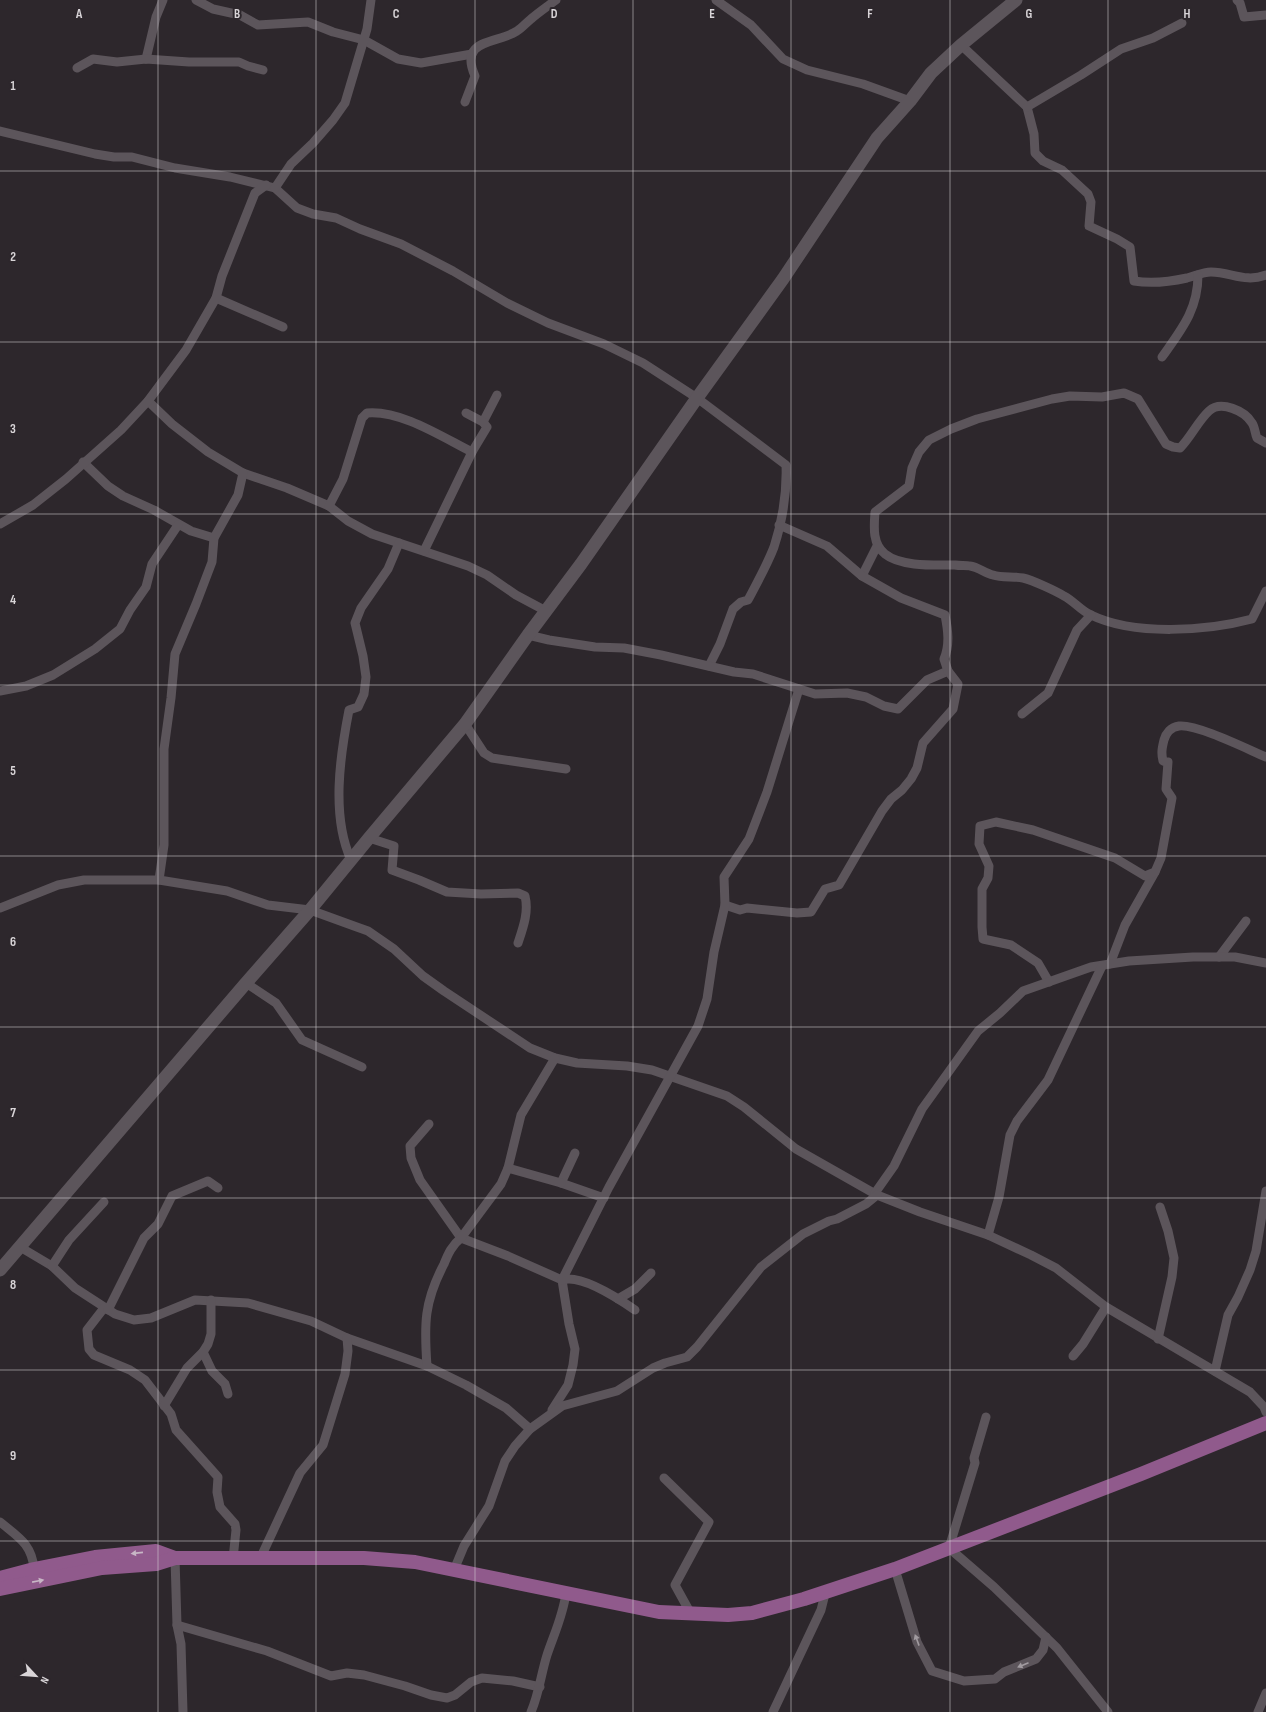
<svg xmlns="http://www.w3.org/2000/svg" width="1266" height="1712" viewBox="0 0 1266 1712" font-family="'Sofia Sans Condensed',sans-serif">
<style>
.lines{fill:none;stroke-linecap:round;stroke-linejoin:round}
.street{stroke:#5c555b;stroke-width:9}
.secondary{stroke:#5c555b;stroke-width:13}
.primary{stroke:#905a8c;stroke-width:14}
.oneway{fill:#c7b6c5}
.oneway2{fill:#a19ba0}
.grid{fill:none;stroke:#d9d5d8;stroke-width:1;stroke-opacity:0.55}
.grid-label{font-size:13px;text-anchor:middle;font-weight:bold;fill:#d9d5d8;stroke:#2d272c;stroke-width:4;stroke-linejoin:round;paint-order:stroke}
</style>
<rect width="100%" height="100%" fill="#2d272c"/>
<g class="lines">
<g class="street">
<polyline points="196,0 213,9 240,15 258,25 308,22 333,32 364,40 398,59 421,63 472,54"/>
<polyline points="716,0 751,25 783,59 807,70 863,84 910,101"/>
<polyline points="1237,0 1240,3 1244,17 1266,15"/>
<path d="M 961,45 L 1027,107 L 1034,134 L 1035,153 L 1043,161 L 1062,170 L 1088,194 L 1091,202 L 1089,226 L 1117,239 L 1130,247 L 1134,281 C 1152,284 1169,282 1187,278 C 1195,276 1203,272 1211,272 C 1231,272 1245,283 1266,275"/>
<polyline points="146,59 156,17 163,0"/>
<polyline points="77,68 93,59 117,62 146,59 189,62 239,62 248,66 263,70"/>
<path d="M 465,102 L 475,76 C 458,38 498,44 517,31 C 522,28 526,23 531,19 C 539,12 548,6 556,0"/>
<polyline points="1027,107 1081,75 1121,49 1153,38 1182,23"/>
<path d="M 0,131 L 95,154 L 114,157 L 132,157 L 175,168 L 230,177 L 275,188 L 297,208 L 313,214 L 336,218 L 360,229 L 401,244 L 453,271 L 507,303 L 548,323 L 604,344 L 643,363 L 697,398 L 786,465 C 787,491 782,522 774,547 C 767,565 757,583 748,600 L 741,602 L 733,609 L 720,644 L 709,666"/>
<polyline points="275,188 291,164 313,143 333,120 345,103 367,29 371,0"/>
<polyline points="216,298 283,327"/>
<path d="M 1162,357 C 1181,330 1198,310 1198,275"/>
<polyline points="148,401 172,424 208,452 243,473 287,488 329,506 348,521 372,534 468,566 487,575 516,595 546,611"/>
<polyline points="483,422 497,395"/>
<path d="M 1266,443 L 1257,438 C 1255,434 1255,427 1252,423 C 1245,411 1221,400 1209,411 C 1198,421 1191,437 1180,448 L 1173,447 L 1166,444 L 1138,399 L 1124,393 L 1102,397 L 1070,396 L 1052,399 L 977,419 L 951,429 L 929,440 L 919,452 L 912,468 L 909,486 L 875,512 C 874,526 872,544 885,554 C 901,567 935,565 955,565 C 960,566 966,565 970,566 C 978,567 985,573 993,575 C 1002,578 1013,576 1023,578 C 1032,580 1056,591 1064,596 C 1074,601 1081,611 1091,615 C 1134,636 1207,631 1252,619 L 1266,591"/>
<polyline points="83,462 108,486 123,496 154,510 191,531 214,538"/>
<path d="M 329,506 L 343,479 L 362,418 L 367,413 C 401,410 442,437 472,452"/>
<polyline points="0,524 33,505 66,479 121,430 148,401 186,350 216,298 222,276 255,193 266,185"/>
<polyline points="424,551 472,452 487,427 483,422 466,413"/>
<polyline points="862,576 877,546"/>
<polyline points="528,635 549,640 595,647 624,648 661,655 734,672 753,674 815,694 847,693 866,697 884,706 898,709 927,680 948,671"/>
<polyline points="0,691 26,686 53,675 95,649 120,629 130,610 146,587 152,564 178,525"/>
<polyline points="1022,714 1048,693 1077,630 1091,615"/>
<polyline points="465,724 484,753 492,758 566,769"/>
<path d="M 369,838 L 394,846 L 392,870 L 419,880 L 447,892 L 481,894 L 518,893 L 525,896 C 529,912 523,928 518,943"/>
<path d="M 351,860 C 331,816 340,756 349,710 L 358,707 L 364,694 L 366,677 L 363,656 L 355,623 L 361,608 L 388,569 L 399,543"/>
<polyline points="159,880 164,845 164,749 171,698 175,654 196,604 212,562 214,538 238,495 243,473"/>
<path d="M 725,905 L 740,910 L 747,908 L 797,913 L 811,912 L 825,889 L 839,885 L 882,811 L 891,799 L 902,790 L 911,779 L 917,768 L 923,743 L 953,709 L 958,684 L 948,671 L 944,659 C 950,645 948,630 945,615 L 901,598 L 862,576 L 827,546 L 779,525"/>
<polyline points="0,908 58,885 84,880 159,880 227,891 268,905 310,910 354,926 368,931 394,949 423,976 444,991 530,1048 555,1058 577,1063 627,1066 652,1070 727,1096 744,1107 796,1149 877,1195 920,1212 988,1235 1031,1255 1056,1268 1106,1307 1250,1392 1264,1407 1266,1412"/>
<polyline points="1219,957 1246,921"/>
<polyline points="1110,964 1125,925 1155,872"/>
<path d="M 1049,982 L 1038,963 L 1011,945 L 983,939 L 982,927 L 982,889 L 988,878 L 989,866 L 979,844 L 980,826 L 996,822 L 1033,830 L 1115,858 L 1145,876 L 1155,872 L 1161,858 L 1172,798 L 1166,789 L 1168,762 L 1163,761 C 1161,753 1162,748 1164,740 C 1166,733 1171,727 1179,726 C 1197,724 1247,749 1266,757"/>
<polyline points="246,983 276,1003 302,1040 362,1067"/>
<polyline points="429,1124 410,1146 411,1158 420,1180 461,1238 508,1256 562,1280 569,1324 575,1349 573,1365 568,1385 552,1410"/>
<polyline points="575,1153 561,1183 604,1198"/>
<polyline points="508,1168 561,1183"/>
<polyline points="875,1193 894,1166 922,1109 978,1031 1000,1013 1023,991 1091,967 1129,961 1193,957 1235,957 1266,963"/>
<polyline points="988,1235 999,1197 1010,1135 1017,1121 1048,1080 1102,966"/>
<polyline points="20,1247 52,1266 75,1288 115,1314 134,1320 151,1318 195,1300 248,1303 311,1321 347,1338 427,1366 466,1385 506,1408 530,1429"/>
<polyline points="52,1266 69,1240 104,1202"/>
<polyline points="618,1299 635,1289 651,1273"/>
<polyline points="104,1308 87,1330 89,1349 94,1355 130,1370 145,1380 171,1414 176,1430 218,1477 217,1492 220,1507 235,1524 236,1530 233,1559"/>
<polyline points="108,1310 144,1238 158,1224 172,1196 208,1181 218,1188"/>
<path d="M 635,1310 C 619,1299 581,1274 562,1280 L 609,1187 L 698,1026 L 707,999 L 714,952 L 725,905 L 724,877 L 749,839 L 767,792 L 799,689"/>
<polyline points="1158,1339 1172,1277 1174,1258 1168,1231 1160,1207"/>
<polyline points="203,1352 212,1371 225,1384 228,1394"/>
<polyline points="1073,1356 1083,1344 1106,1307"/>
<path d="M 427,1366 C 424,1324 424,1302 444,1264 C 448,1254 452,1245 461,1238 L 501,1184 L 508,1168 L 521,1115 L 555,1058"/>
<polyline points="1215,1371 1228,1315 1238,1297 1250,1270 1256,1251 1266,1191"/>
<polyline points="164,1406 187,1368 203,1352 208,1344 211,1334 211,1300"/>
<polyline points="986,1417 974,1458 975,1463 949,1548 994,1587 1057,1648 1108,1712"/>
<polyline points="664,1478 709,1522 675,1585 691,1614"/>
<path d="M 0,1522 C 18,1537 32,1544 34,1569"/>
<polyline points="175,1558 177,1625 181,1644 183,1712"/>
<polyline points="260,1559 300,1473 323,1445 345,1374 348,1351 347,1338"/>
<polyline points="895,1569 917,1642 932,1671 964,1681 995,1679 1004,1672 1036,1659 1043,1650 1046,1637"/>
<polyline points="454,1570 464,1546 489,1506 505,1461 515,1446 530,1429 562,1406 617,1391 653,1368 665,1363 687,1357 697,1347 761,1267 803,1234 829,1221 837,1219 866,1204 877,1195"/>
<polyline points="177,1625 267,1651 331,1676 347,1673 364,1675 405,1686 431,1695 447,1698 455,1695 471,1682 482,1678 513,1681 540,1687"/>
<path d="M 531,1712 C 539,1694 541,1674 547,1655 C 554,1634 563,1616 566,1593"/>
<polyline points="773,1712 821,1610 824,1598 823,1593"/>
<polyline points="1258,1712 1266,1693"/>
</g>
<polyline class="secondary" points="0,1270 246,983 310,910 369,838 465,724 528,635 581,564 697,398 783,279 877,138 910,101 931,73 961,45 1016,0"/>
<g class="primary">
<polyline points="0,1578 34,1569 95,1557 156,1551 175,1558"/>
<polyline points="0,1589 102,1568 156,1564 175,1558 364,1558 415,1562 659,1612 728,1615 752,1613 804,1599 895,1569 1141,1474 1266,1423"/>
</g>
</g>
<defs><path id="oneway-solid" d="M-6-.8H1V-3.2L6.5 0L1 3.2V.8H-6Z"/></defs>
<g class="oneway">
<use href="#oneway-solid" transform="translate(137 1553) rotate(174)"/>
<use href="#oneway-solid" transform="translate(38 1581) rotate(-11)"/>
</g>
<g class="oneway2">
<use href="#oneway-solid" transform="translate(917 1640) rotate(-110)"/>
<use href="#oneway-solid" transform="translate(1023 1665) rotate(157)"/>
</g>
<path class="grid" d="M 158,0 L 158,1712M 316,0 L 316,1712M 475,0 L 475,1712M 633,0 L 633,1712M 791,0 L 791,1712M 950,0 L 950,1712M 1108,0 L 1108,1712M 0,171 L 1266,171M 0,342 L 1266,342M 0,514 L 1266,514M 0,685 L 1266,685M 0,856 L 1266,856M 0,1027 L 1266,1027M 0,1198 L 1266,1198M 0,1370 L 1266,1370M 0,1541 L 1266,1541"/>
<g class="grid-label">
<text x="79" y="18">A</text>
<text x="237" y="18">B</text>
<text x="396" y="18">C</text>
<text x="554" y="18">D</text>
<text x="712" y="18">E</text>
<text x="870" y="18">F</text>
<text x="1029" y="18">G</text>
<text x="1187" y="18">H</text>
<text x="13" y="90">1</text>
<text x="13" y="261">2</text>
<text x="13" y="433">3</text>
<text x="13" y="604">4</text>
<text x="13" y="775">5</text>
<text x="13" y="946">6</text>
<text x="13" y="1117">7</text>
<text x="13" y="1289">8</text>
<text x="13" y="1460">9</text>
</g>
<g transform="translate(36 1676) rotate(116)" stroke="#2d272c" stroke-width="3" paint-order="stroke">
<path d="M0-3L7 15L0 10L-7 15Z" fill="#d9d5d8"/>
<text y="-6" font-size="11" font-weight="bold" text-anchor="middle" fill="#d9d5d8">N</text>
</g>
</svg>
